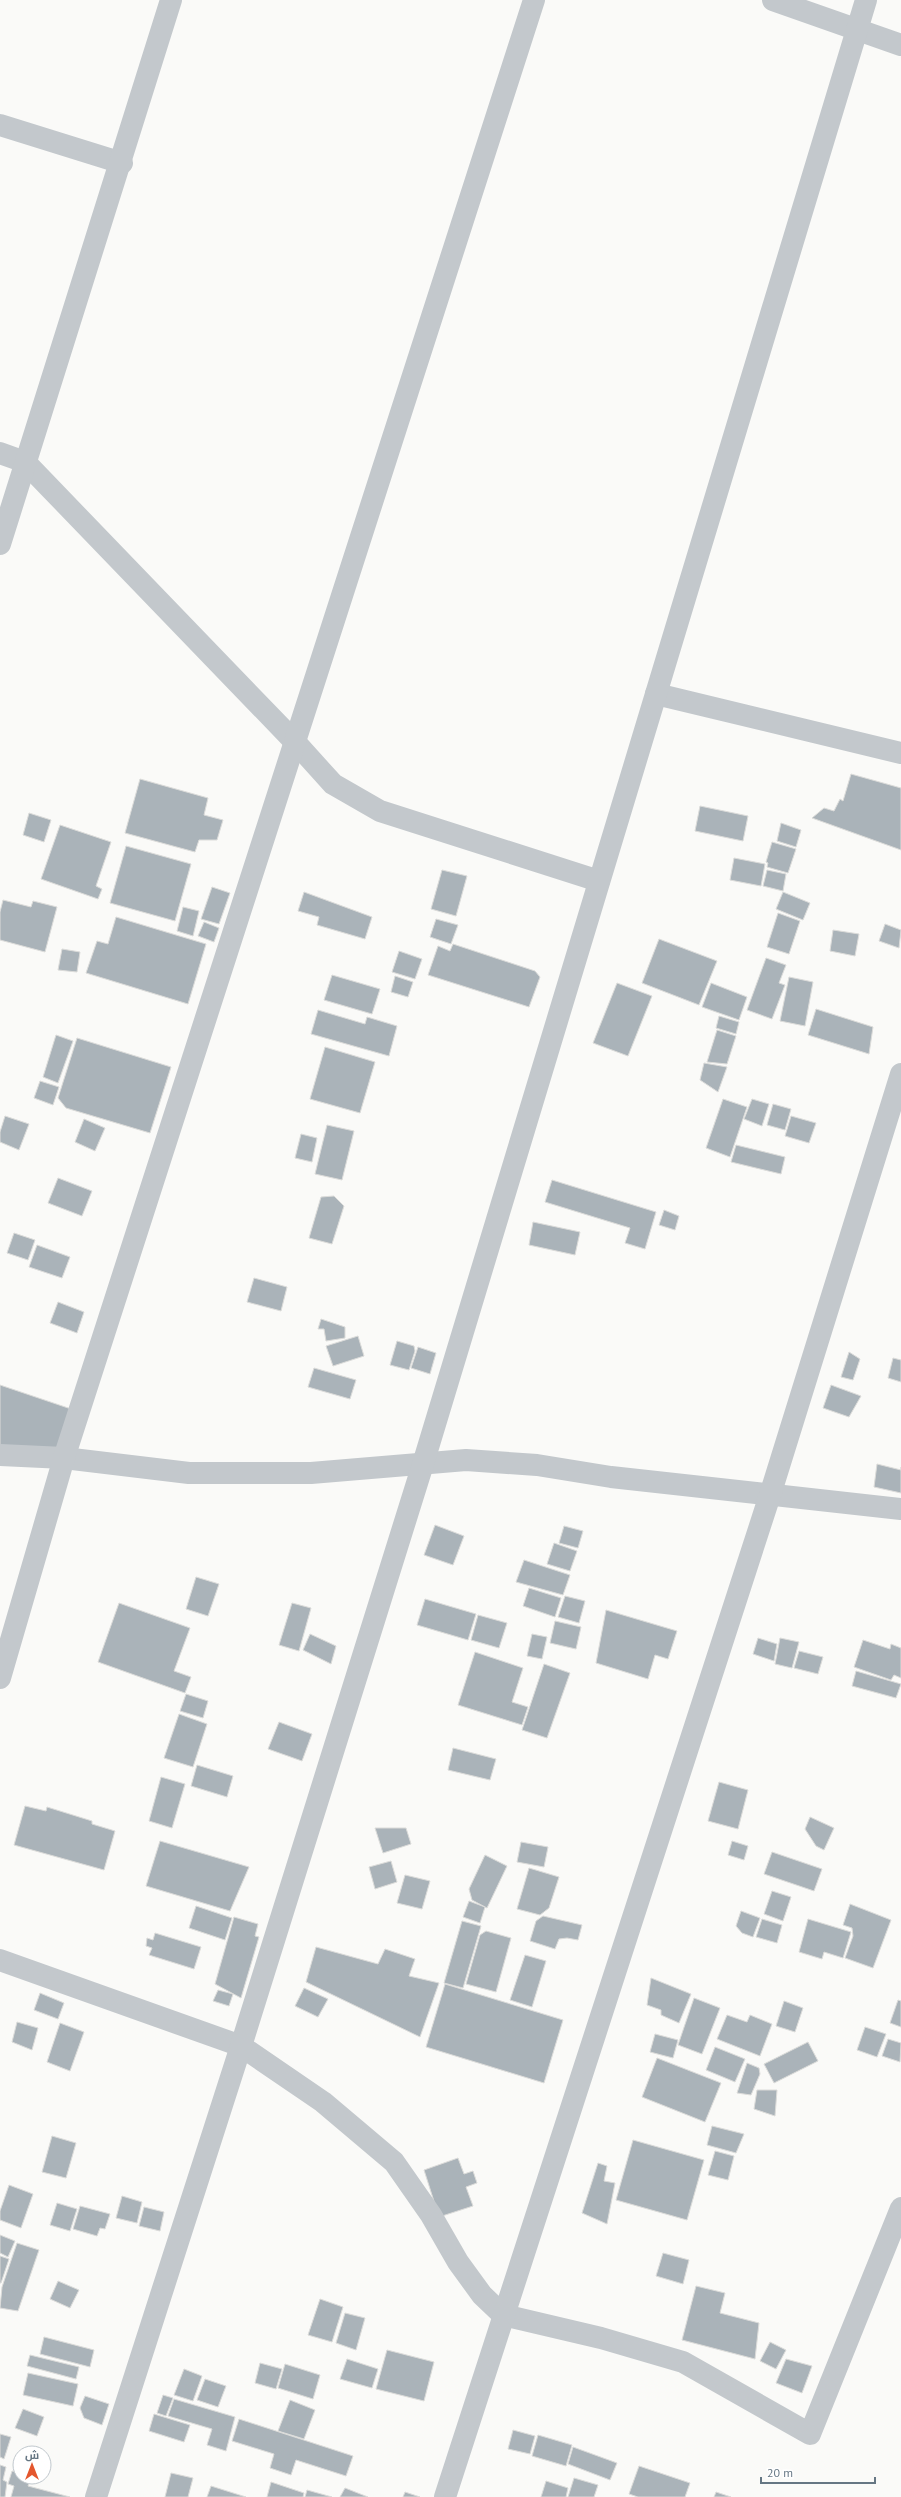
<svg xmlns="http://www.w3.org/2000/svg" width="901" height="2497" viewBox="0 0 901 2497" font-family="'PT Sans',Cairo,sans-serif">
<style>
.building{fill:#aab3b9;stroke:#dcdcda}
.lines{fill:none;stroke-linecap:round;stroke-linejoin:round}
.minor{stroke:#c3c8cc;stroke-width:22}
</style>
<rect width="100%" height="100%" fill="#fafaf8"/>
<g class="building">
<polygon points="851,774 901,788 901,850 812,818 824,808 834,811 840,799 843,801"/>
<polygon points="140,779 208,798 204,815 223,820 217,840 199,840 195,852 125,833"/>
<polygon points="700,806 748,816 743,841 695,831"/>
<polygon points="29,813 51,820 44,842 23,835"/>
<polygon points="781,823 801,830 796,847 777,841"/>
<polygon points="60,825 111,842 96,886 102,889 98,899 41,879"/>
<polygon points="772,842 796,849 788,873 767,867 768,863 766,862"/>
<polygon points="126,846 191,864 175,921 110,903"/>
<polygon points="734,858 765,864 761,886 730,880"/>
<polygon points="442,870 467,876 456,916 431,909"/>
<polygon points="767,870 786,874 783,891 763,886"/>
<polygon points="212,887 230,893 219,924 201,919"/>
<polygon points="304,892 372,917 365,939 317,925 319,917 298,911"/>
<polygon points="783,892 810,903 803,920 776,909"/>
<polygon points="3,900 31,907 33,901 57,907 45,952 0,940 0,912"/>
<polygon points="183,907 199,911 193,936 177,931"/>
<polygon points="778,913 800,921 789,954 767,947"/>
<polygon points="116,917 206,944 188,1004 86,973 97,941 108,944"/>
<polygon points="436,919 458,925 451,944 430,937"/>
<polygon points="204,922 219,928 214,942 198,936"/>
<polygon points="885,924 901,930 899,948 879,941"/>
<polygon points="833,930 859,934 855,956 830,951"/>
<polygon points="659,939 717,961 699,1005 642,983"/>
<polygon points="453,944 535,971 540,977 529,1007 428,975 438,946 450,951"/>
<polygon points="62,949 80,952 77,972 58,970"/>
<polygon points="399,951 422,959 415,979 392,972"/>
<polygon points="766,958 786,965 779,983 785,985 772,1019 747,1010"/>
<polygon points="332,975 380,989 372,1014 324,1000"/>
<polygon points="395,976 413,982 408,997 391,992"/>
<polygon points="789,977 813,982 805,1026 780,1021"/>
<polygon points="617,983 652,996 628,1056 593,1043"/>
<polygon points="711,983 747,997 739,1020 702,1007"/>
<polygon points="816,1009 873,1027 869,1054 808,1035"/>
<polygon points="318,1010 365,1024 367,1017 397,1026 389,1056 311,1034"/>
<polygon points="719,1016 739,1022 736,1034 716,1028"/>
<polygon points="717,1030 736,1036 727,1064 707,1062"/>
<polygon points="56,1035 73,1041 58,1083 43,1077"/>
<polygon points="77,1038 171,1067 150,1133 66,1108 58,1098"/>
<polygon points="325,1047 375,1062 360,1113 310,1099"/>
<polygon points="704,1063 727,1067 718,1092 700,1080"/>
<polygon points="40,1081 59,1087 53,1105 34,1098"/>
<polygon points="723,1099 747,1107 730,1157 706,1148"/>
<polygon points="752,1099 769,1104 762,1126 744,1119"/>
<polygon points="773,1104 791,1109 785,1130 767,1125"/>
<polygon points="5,1116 29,1124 19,1150 0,1142 0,1132"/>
<polygon points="791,1116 816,1123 809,1143 785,1136"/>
<polygon points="84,1119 105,1128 95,1151 75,1142"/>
<polygon points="327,1125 354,1131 342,1180 315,1174"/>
<polygon points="301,1134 317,1138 312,1162 295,1158"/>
<polygon points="736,1145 785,1157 781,1174 731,1162"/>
<polygon points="58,1178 92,1191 82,1216 48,1203"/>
<polygon points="552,1180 656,1212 645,1249 625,1243 630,1228 545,1202"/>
<polygon points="334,1196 344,1206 332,1244 309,1238 321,1197"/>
<polygon points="664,1210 679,1216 675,1230 659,1225"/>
<polygon points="533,1222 580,1232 575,1255 529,1245"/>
<polygon points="14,1233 35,1240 28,1260 7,1253"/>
<polygon points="37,1245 70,1257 62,1278 29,1267"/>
<polygon points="254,1278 287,1287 281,1311 247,1302"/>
<polygon points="58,1302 84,1312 77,1333 50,1323"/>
<polygon points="321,1319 345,1327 345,1338 326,1341 324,1329 318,1329"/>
<polygon points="358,1336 364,1356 333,1366 326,1346"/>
<polygon points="397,1341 414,1346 415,1351 409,1370 390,1365"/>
<polygon points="418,1347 436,1353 430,1374 411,1368"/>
<polygon points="849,1352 860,1359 853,1380 841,1377"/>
<polygon points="893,1358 901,1360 901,1382 888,1378"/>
<polygon points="314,1368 356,1380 350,1399 308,1387"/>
<polygon points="0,1385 86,1414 66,1473 0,1451"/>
<polygon points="831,1385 861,1396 849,1417 823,1408"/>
<polygon points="877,1464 901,1470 901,1467 901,1493 874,1487"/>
<polygon points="435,1525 464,1536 453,1565 424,1555"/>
<polygon points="564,1526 583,1531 578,1548 559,1543"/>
<polygon points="554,1543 577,1551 570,1571 547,1564"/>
<polygon points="524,1560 570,1575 563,1595 516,1582"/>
<polygon points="196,1577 219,1584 208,1616 186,1609"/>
<polygon points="529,1588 561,1598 555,1617 523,1606"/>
<polygon points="565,1596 585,1601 579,1623 558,1617"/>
<polygon points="425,1599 476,1614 468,1640 417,1625"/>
<polygon points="119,1603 190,1628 174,1671 191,1677 185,1693 98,1662"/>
<polygon points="292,1603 311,1608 299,1651 279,1645"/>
<polygon points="606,1610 677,1631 668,1659 655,1655 648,1679 596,1663"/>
<polygon points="478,1615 507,1623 499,1648 471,1640"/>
<polygon points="555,1621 581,1627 576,1649 550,1643"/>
<polygon points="310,1634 336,1646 331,1664 303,1650"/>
<polygon points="532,1634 547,1637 542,1659 527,1656"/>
<polygon points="758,1638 777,1644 774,1661 753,1654"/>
<polygon points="780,1638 799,1642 792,1668 775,1664"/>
<polygon points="863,1640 890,1649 891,1644 901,1648 901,1678 894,1675 891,1680 854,1667"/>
<polygon points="799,1651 823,1657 818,1674 794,1668"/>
<polygon points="475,1652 523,1668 512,1702 528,1707 522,1725 458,1705"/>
<polygon points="544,1664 570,1673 547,1738 522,1730"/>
<polygon points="856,1671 901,1684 896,1698 852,1686"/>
<polygon points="186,1694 208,1701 203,1718 180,1711"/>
<polygon points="179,1714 207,1724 193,1767 164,1758"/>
<polygon points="279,1722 312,1734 302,1761 268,1749"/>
<polygon points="453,1748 496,1759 490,1780 448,1770"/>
<polygon points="197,1765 233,1776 227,1797 191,1786"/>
<polygon points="161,1777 185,1784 172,1828 149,1821"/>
<polygon points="719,1782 748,1790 738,1829 708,1821"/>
<polygon points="25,1806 46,1811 47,1807 92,1821 92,1824 115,1831 104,1870 14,1845"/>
<polygon points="810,1817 834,1828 824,1850 816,1846 805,1829"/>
<polygon points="375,1828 406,1828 411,1844 383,1853"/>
<polygon points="160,1841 249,1867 230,1911 146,1886"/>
<polygon points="732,1841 748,1846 744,1860 728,1855"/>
<polygon points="521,1842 548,1847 544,1867 517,1862"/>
<polygon points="772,1852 822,1869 814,1891 764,1874"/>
<polygon points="485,1855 507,1866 487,1908 472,1900 469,1889"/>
<polygon points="391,1861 397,1882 375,1889 369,1867"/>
<polygon points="529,1868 559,1877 549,1908 540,1915 517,1909"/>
<polygon points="405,1875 430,1881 422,1909 397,1903"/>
<polygon points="772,1891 791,1897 783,1921 764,1914"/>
<polygon points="469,1901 485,1907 480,1923 463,1917"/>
<polygon points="850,1904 891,1920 873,1968 845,1958 853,1936 852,1928 843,1925"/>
<polygon points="196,1906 232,1918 225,1940 189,1928"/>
<polygon points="741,1911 760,1918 753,1937 742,1933 736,1926"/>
<polygon points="543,1916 582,1925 578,1940 567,1938 559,1939 555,1949 530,1941 536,1921"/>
<polygon points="234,1917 258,1924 255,1936 259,1937 241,1998 215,1984"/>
<polygon points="762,1919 782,1925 777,1943 756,1937"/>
<polygon points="808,1919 851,1932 843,1958 824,1952 822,1959 799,1952"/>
<polygon points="462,1921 481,1926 463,1988 444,1983"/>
<polygon points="486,1931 511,1938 496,1992 466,1984 480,1935"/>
<polygon points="155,1933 201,1947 194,1969 149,1955 152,1948 146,1946 147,1938 153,1940"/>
<polygon points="316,1947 378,1964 385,1949 415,1959 409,1976 439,1983 420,2037 306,1982"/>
<polygon points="525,1955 546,1961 532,2007 510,2000"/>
<polygon points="651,1978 691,1994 679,2023 661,2015 661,2010 647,2005"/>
<polygon points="445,1984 563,2020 544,2083 426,2047"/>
<polygon points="304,1988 328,1999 318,2017 295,2006"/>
<polygon points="218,1990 233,1994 229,2006 213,2001"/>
<polygon points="40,1993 64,2003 58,2019 34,2010"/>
<polygon points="694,1998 720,2008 702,2054 678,2045"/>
<polygon points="898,2000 901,2001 901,2027 890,2023"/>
<polygon points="784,2001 803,2008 795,2032 776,2026"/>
<polygon points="727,2015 747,2022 750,2015 772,2024 760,2056 717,2039"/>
<polygon points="17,2022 38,2028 32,2050 12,2042"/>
<polygon points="60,2023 84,2032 70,2071 47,2062"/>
<polygon points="865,2027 886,2034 877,2057 857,2050"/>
<polygon points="655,2034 678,2040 673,2058 650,2052"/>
<polygon points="888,2039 901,2043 900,2062 882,2056"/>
<polygon points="808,2042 818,2061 774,2083 764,2064"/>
<polygon points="715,2047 745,2059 735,2082 706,2070"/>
<polygon points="657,2058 721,2083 705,2122 642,2097"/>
<polygon points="747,2063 759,2068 760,2074 751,2095 737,2093"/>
<polygon points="757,2090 777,2090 775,2116 754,2109"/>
<polygon points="712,2126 744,2134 736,2153 707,2145"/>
<polygon points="52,2136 76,2143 66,2178 42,2172"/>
<polygon points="633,2140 704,2160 687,2220 616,2200"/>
<polygon points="715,2151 734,2156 728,2180 708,2175"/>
<polygon points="458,2158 464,2174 473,2171 477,2183 466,2187 473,2206 439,2217 424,2170"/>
<polygon points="598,2163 607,2166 604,2181 615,2183 607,2224 582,2213"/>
<polygon points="9,2185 33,2194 21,2228 0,2220 0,2211"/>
<polygon points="122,2196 142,2202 137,2223 116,2218"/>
<polygon points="57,2203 77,2209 70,2231 50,2225"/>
<polygon points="80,2206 110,2214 105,2229 100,2228 97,2236 73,2229"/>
<polygon points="144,2207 164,2212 160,2231 139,2226"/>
<polygon points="0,2235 15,2241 8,2257 0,2253"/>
<polygon points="17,2243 39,2250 18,2311 0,2308 2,2287"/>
<polygon points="663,2253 689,2260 683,2284 656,2276"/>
<polygon points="0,2256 9,2259 1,2283 0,2283"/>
<polygon points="58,2281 79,2290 70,2308 50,2299"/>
<polygon points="696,2286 725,2293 720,2313 759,2323 755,2359 682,2340"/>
<polygon points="320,2299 343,2307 332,2342 308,2335"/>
<polygon points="345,2313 365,2318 356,2350 336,2343"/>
<polygon points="44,2337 94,2350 90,2367 40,2354"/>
<polygon points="770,2342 786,2350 776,2369 760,2361"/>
<polygon points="387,2350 434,2362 424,2401 376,2389"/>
<polygon points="30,2355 79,2367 76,2379 27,2366"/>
<polygon points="347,2359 378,2369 372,2388 340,2379"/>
<polygon points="786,2359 812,2366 802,2393 776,2383"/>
<polygon points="260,2363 282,2369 276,2389 255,2383"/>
<polygon points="285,2364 320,2375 313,2399 278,2388"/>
<polygon points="184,2369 202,2376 193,2401 174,2395"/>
<polygon points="28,2373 78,2384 73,2406 23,2395"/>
<polygon points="205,2379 226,2386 218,2407 197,2400"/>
<polygon points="163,2395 173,2398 166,2416 157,2413"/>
<polygon points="85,2396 109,2404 102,2425 84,2418 80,2408"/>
<polygon points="174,2399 235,2417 226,2451 207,2445 212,2429 168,2416"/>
<polygon points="290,2400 315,2410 304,2439 278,2431"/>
<polygon points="23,2409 44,2417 37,2436 15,2428"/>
<polygon points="154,2414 190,2425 184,2442 149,2431"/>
<polygon points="239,2419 353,2456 346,2476 296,2460 291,2475 270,2468 274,2454 232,2441"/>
<polygon points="513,2430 535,2436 530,2454 508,2449"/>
<polygon points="0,2434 11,2437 4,2459 0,2457"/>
<polygon points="538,2435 572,2445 566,2466 532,2456"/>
<polygon points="573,2447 617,2463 610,2480 568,2464"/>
<polygon points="0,2465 6,2467 3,2480 7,2482 5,2497 0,2497"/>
<polygon points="639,2466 690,2483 685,2497 638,2497 629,2494"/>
<polygon points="12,2471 20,2473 20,2477 31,2477 28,2486 70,2497 11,2497 14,2486 8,2484"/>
<polygon points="171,2473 193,2478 188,2497 165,2497"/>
<polygon points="574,2478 598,2485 594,2497 568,2497"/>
<polygon points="546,2481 568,2488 566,2497 541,2497"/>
<polygon points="271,2482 304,2493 303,2497 267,2497"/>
<polygon points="211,2486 246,2497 207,2497"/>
<polygon points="345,2488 368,2497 340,2497"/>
<polygon points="307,2490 332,2497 305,2497"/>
<polygon points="405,2492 420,2497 403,2497"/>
<polygon points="716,2492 731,2497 714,2497"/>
</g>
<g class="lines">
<g class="minor">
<polyline points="773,0 901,45"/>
<polyline points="0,125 122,163"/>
<polyline points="0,453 25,462 295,742 333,784 380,811 599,881"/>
<polyline points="0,544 171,0"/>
<polyline points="656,694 901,753"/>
<polyline points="0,1455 64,1458 189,1473 311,1473 466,1460 537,1465 611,1477 901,1509"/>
<polyline points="0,1678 64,1458 534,0"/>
<polyline points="0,1960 241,2046 323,2102 394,2162 431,2215 458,2262 482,2295 503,2315 601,2338 683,2362 810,2434 901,2208"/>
<polyline points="96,2497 241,2046 423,1464 866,0"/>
<polyline points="445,2497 770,1495 901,1074"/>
</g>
</g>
<g transform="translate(32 2465)"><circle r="19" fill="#ffffff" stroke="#c1c8cd"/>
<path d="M0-3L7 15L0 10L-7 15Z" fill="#e4572e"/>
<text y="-6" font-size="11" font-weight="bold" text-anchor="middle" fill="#657683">ش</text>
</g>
<path d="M761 2477v6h114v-6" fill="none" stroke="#657683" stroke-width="2"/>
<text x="767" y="2477" font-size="12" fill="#657683" stroke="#ffffff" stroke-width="3" paint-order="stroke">20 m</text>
</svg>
